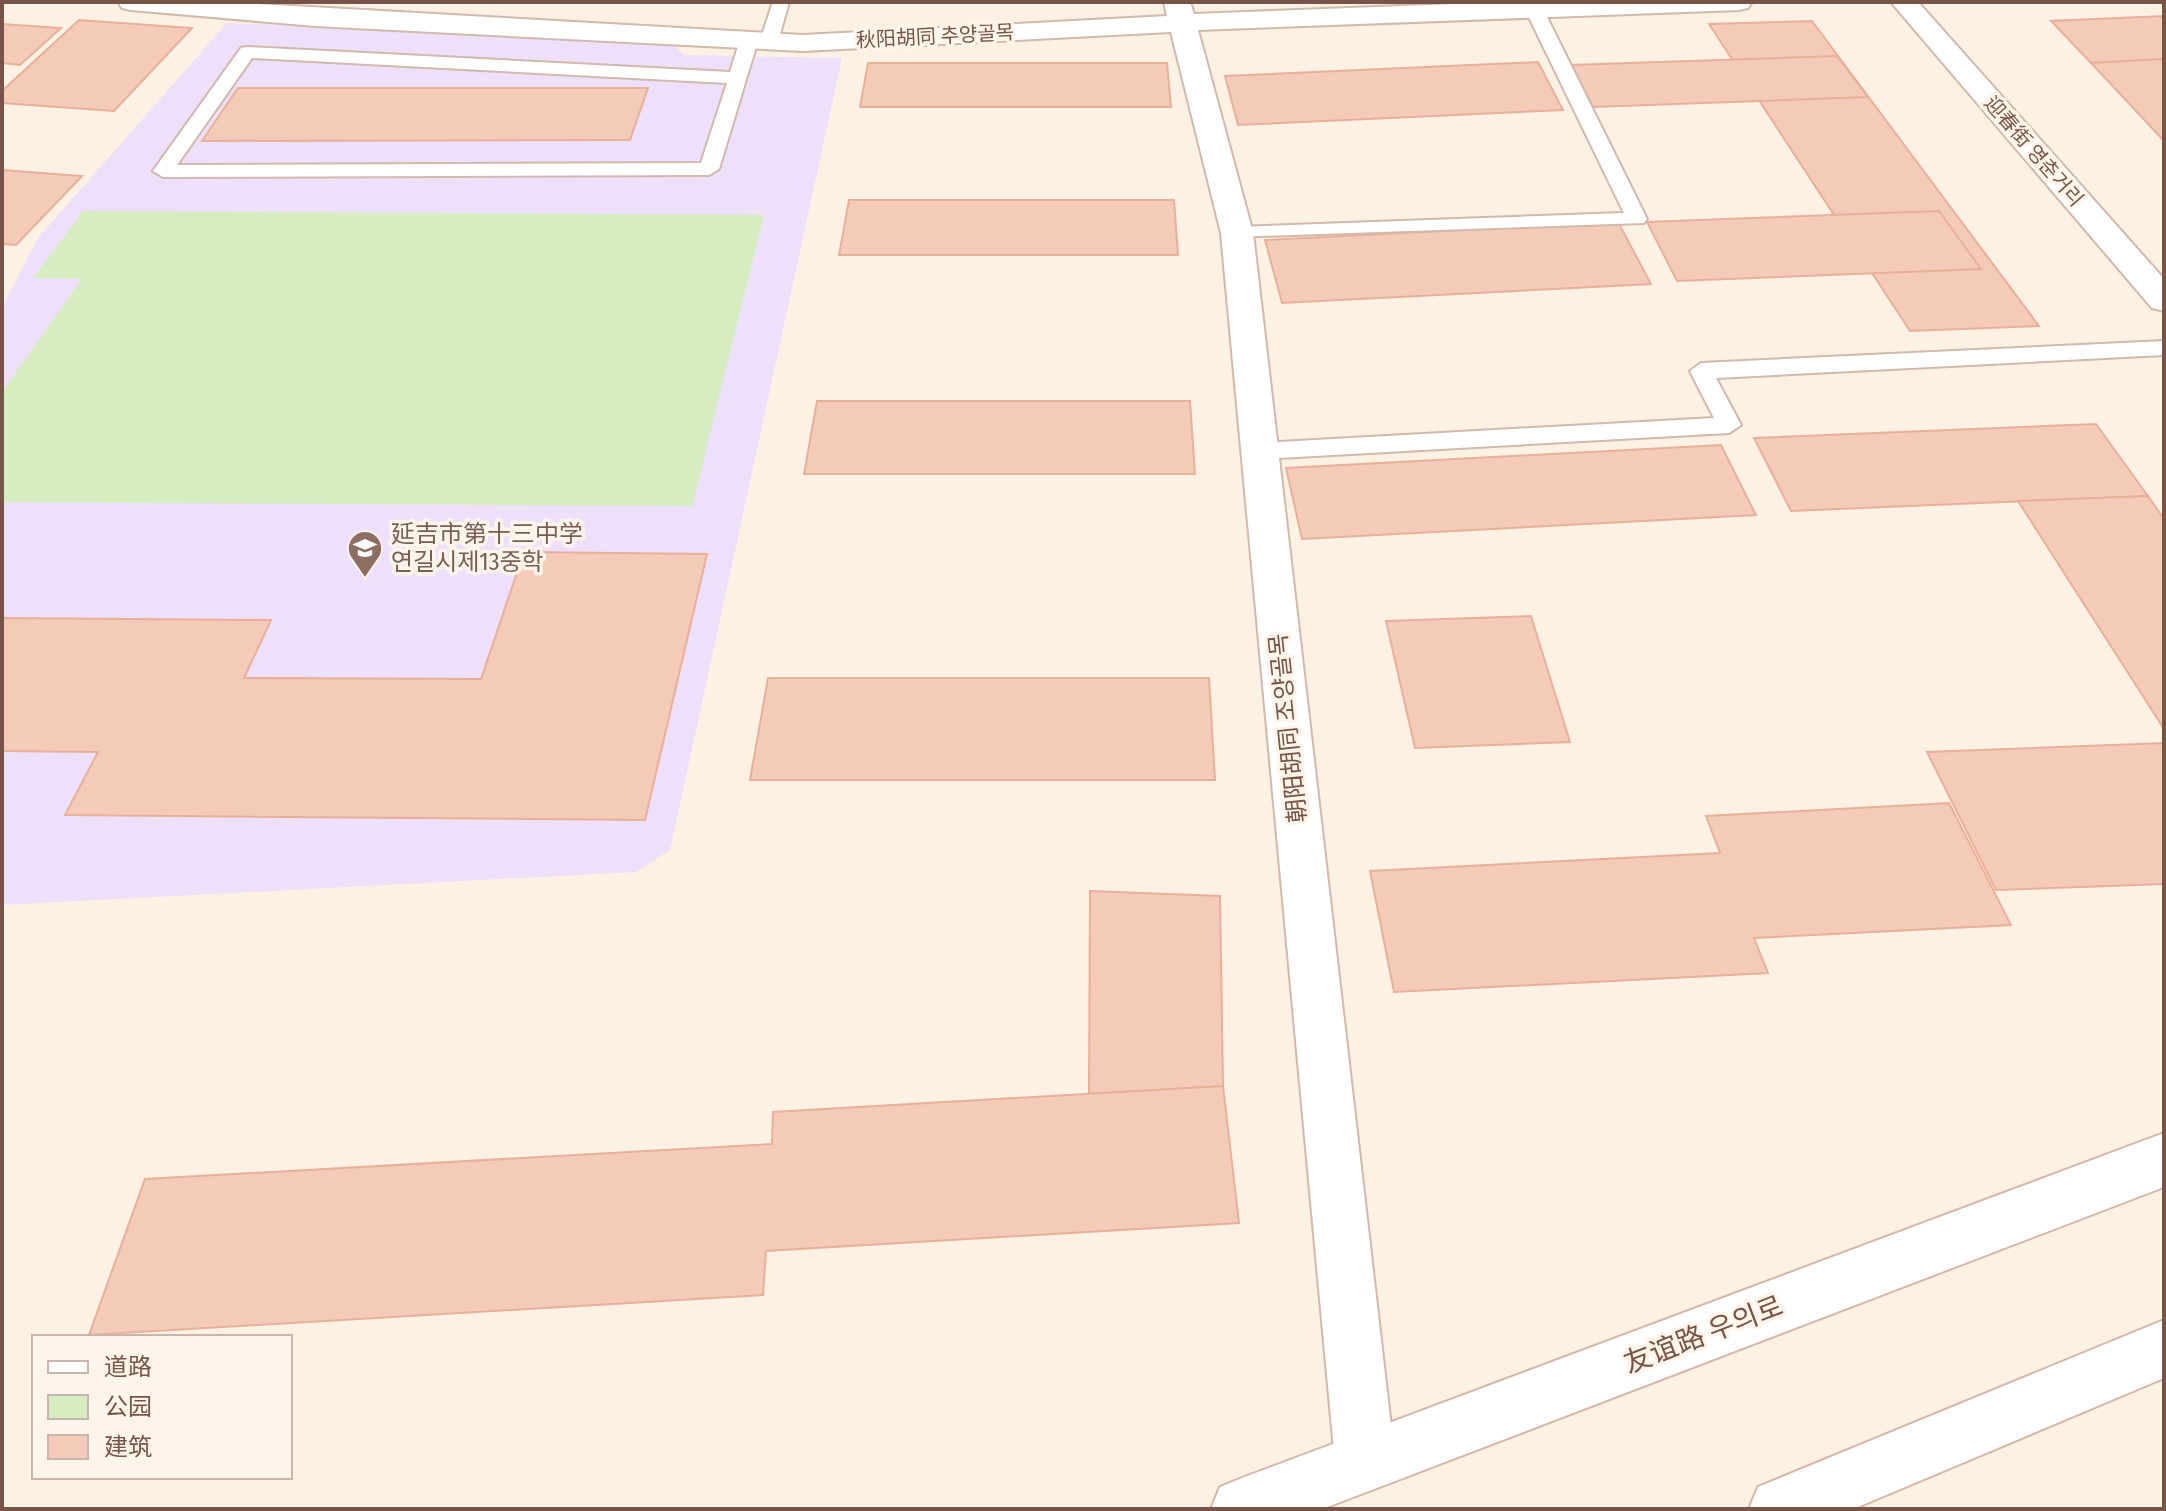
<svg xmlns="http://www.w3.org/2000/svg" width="2166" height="1511" viewBox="0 0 2166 1511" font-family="'Fira Sans Condensed','Noto Sans SC','Noto Sans KR',sans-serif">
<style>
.education{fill:#eee0fa}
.green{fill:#d6ecc1}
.building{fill:#f4cbb9;stroke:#e8af99;stroke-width:2}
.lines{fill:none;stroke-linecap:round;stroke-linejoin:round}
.service-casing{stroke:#d1b9ab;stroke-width:4}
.minor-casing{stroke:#d1b9ab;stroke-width:4}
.tertiary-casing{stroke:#d1b9ab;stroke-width:4}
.secondary-casing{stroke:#d5b8a9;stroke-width:4}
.service{fill:#fff;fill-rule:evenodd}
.minor{fill:#fff;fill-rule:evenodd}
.tertiary{fill:#fff;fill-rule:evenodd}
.secondary{fill:#fff;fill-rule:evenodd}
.labels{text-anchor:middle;stroke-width:7;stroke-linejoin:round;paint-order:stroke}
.far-street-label{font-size:20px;fill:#775447;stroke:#fff5eb}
.education-label{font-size:24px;fill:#785e54;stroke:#fff5eb;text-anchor:start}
.street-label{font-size:24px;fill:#775447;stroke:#fff5eb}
.near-street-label{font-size:28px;fill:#775447;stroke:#fff5eb}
</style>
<rect width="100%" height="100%" fill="#fdf1e3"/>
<polygon class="education" points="227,23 672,41 683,55 842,58 670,850 636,872 2,905 2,308 38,238"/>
<polygon class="green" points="83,211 764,215 692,506 2,502 2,392 82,279 33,278"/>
<g class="building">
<polygon points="2164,16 2164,59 2091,63 2051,21"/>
<polygon points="79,20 192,28 114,111 2,103 2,91"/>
<polygon points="1812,21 2039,326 1910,331 1709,24"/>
<polygon points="2,24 61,28 20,65 2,63"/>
<polygon points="1837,56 1868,97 1593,107 1571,65"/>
<polygon points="2164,59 2164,141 2091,63"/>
<polygon points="1538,62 1563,110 1238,125 1225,76"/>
<polygon points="868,63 1167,63 1171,107 860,107"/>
<polygon points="238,88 648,88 630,140 202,141"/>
<polygon points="2,170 82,176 16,245 2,244"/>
<polygon points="849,200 1174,200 1178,255 839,255"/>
<polygon points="1939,211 1981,269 1677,281 1647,222"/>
<polygon points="1618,222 1651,284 1282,303 1265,240"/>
<polygon points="817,401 1190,401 1195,474 804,474"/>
<polygon points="2096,424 2148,496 1791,511 1754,438"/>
<polygon points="1721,445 1756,515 1302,539 1286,468"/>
<polygon points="2148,496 2164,519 2164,729 2018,501"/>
<polygon points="524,552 707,554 645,820 65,815 98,752 2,751 2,618 271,620 244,678 481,679"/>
<polygon points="1531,616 1570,742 1415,748 1386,621"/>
<polygon points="768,678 1209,678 1215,780 750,780"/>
<polygon points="2164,743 2164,884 1996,890 1927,752"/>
<polygon points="1949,803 2011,925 1754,938 1768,973 1394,992 1370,871 1720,853 1706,816"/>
<polygon points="1090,891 1220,896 1223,1086 1089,1094"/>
<polygon points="1223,1086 1239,1223 766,1251 763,1295 89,1335 145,1179 772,1144 773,1112"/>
</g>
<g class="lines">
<g class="service-casing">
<g id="service">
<polygon points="773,2 789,2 778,41 769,46 760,41"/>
<polygon points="1534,4 1543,9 1647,219 1644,223 1230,237 1227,233 1230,229 1237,227 1624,213 1525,9"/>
<path d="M 749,35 L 758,40 L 719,169 L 709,175 L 163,177 L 153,171 L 241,48 L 247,47 L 730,72 L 740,40 ZM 252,58 L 727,83 L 701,163 L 177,165 Z"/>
<polygon points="2164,341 2164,355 1716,378 1741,425 1729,433 1259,459 1251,457 1247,451 1251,445 1259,443 1714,418 1690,371 1701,363"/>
</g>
</g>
<g class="minor-casing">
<polygon id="minor" points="118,2 224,2 803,35 1167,16 1164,2 1190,2 1194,14 1507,2 1752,2 1748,8 1739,10 1198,30 1253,233 1395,1461 1386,1482 1365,1491 1344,1482 1335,1461 1221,233 1171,32 803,51 315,26 131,10 122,8"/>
</g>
<g class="tertiary-casing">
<polygon id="tertiary" points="1891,2 1918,2 2164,279 2164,311 2152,308"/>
</g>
<g class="secondary-casing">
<g id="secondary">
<polygon points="2164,1133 2164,1187 1322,1509 1211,1509 1220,1487 1242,1478"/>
<polygon points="2164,1320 2164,1378 1853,1509 1749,1509 1758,1487"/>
</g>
</g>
<use href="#service" class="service"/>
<use href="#minor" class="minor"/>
<use href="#tertiary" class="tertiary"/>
<use href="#secondary" class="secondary"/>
</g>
<defs>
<g id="school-pin" transform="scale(1.8)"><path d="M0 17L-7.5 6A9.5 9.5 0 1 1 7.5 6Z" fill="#8d6e63" stroke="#fff5eb"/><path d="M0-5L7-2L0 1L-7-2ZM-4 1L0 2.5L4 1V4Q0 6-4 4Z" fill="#fff"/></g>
</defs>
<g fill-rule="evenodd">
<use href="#school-pin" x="365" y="548"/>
</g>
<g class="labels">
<g class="far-street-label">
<text transform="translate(935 36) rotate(-3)" y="7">秋阳胡同 추양골목</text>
<text transform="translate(2034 151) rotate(49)" y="7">迎春街 영춘거리</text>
</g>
<g class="education-label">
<text x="391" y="542">延吉市第十三中学<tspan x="391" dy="28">연길시제13중학</tspan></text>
</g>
<g class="street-label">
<text transform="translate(1288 728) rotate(-96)" y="8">朝阳胡同 조양골목</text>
</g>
<g class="near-street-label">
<text transform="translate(1703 1334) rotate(-21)" y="10">友谊路 우의로</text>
</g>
</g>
<rect width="2166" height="1511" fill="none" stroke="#775447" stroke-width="8"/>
<rect x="32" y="1335" width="260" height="144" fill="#fff5eb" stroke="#c9b5a9" stroke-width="2"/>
<rect x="48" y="1361" width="40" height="12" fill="#ffffff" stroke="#c9b5a9" stroke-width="2"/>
<text x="104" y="1375" font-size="24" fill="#775447">道路</text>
<rect x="48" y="1395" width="40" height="24" fill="#d6ecc1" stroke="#c9b5a9" stroke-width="2"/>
<text x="104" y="1415" font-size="24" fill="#775447">公园</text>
<rect x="48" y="1435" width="40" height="24" fill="#f4cbb9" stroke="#c9b5a9" stroke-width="2"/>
<text x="104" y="1455" font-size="24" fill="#775447">建筑</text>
</svg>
